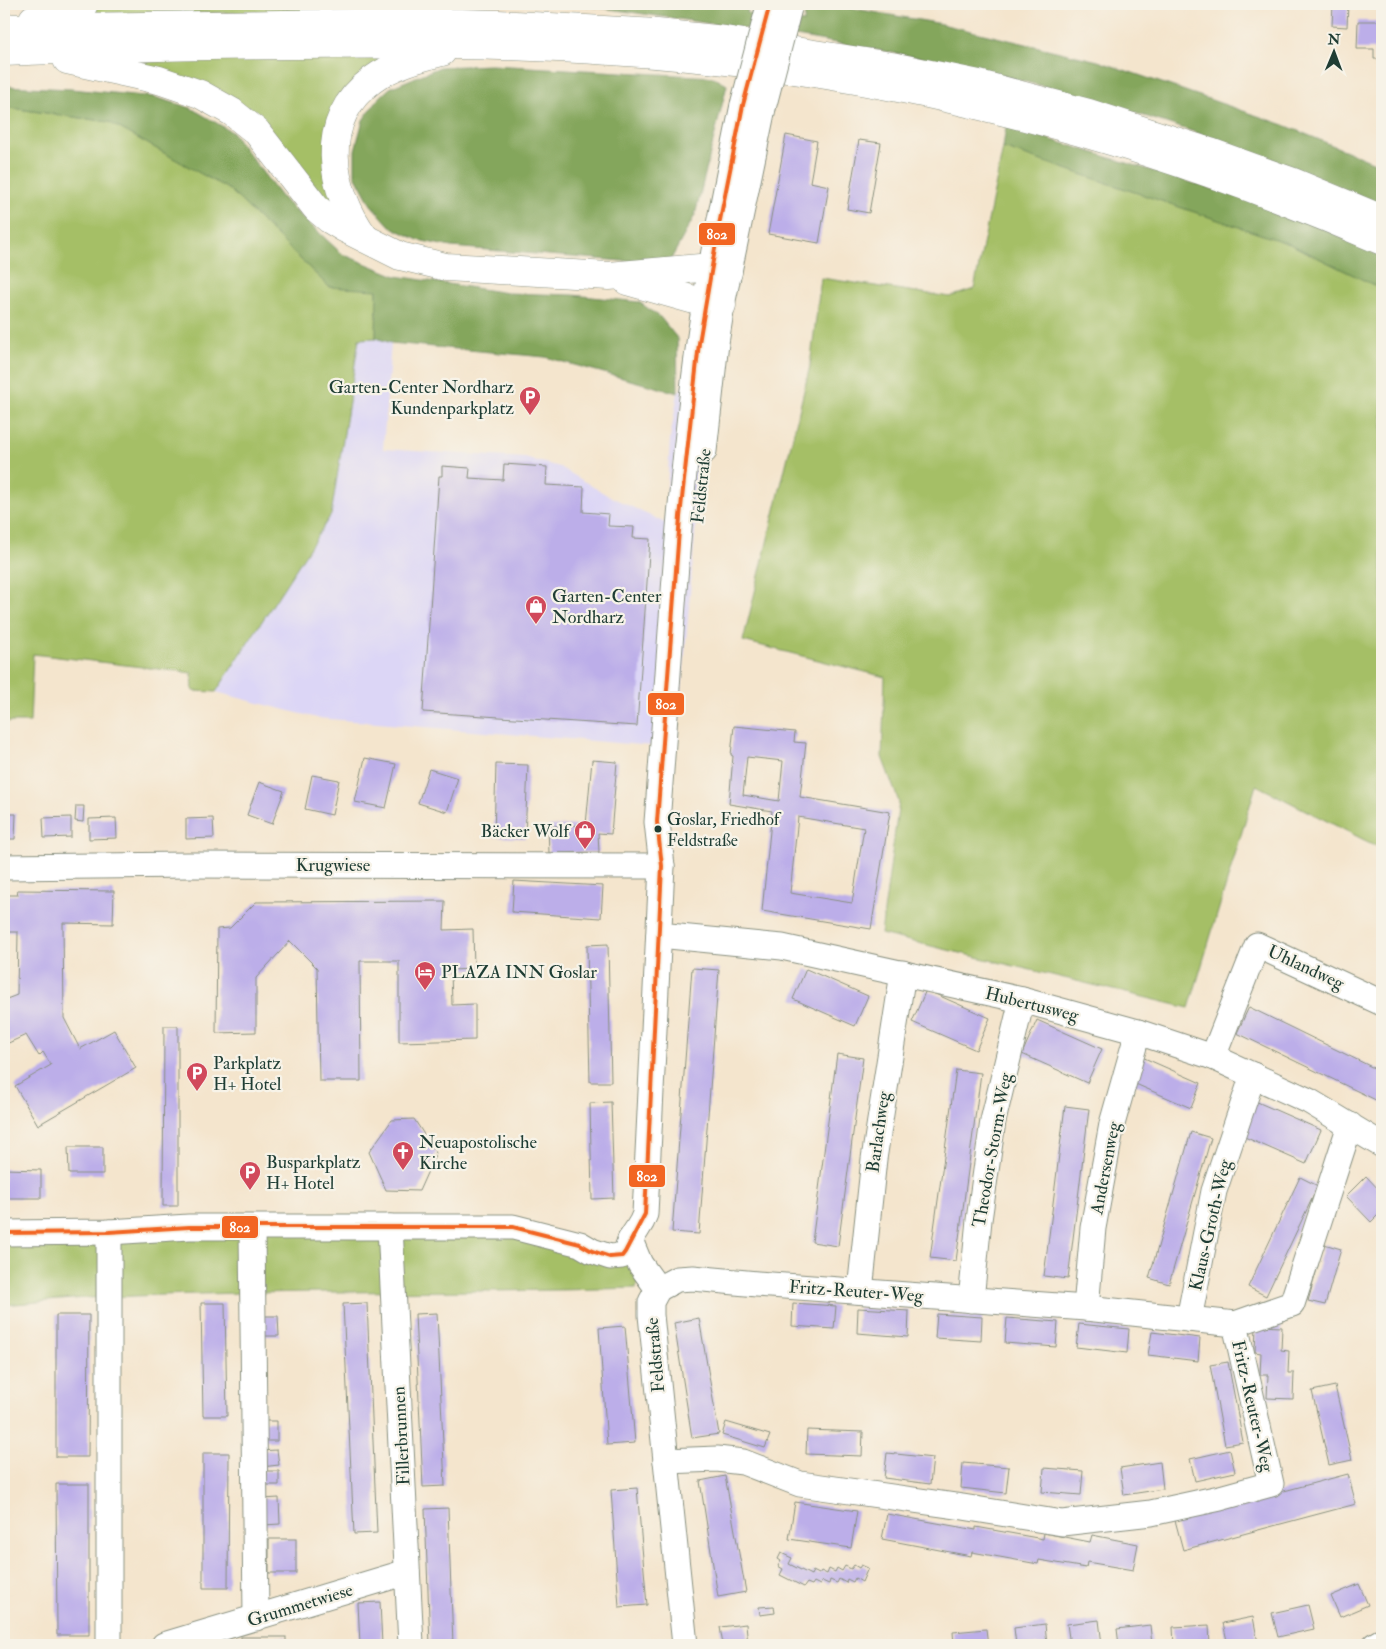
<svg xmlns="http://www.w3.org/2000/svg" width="1386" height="1649" viewBox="0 0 1386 1649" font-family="'IM FELL Double Pica',serif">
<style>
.built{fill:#dcd6f6}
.green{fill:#a5bf66;stroke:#627e4d}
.forest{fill:#84a65b;stroke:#527248}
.building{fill:#bcaee9;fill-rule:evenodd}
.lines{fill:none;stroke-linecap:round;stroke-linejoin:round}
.minor-casing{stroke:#8a9180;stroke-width:27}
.highway-casing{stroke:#8a9180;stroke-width:29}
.minor{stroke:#fff;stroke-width:25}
.highway{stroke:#fff;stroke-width:28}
.minor-bridge-casing{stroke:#8a9180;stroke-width:27;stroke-linecap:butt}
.minor-bridge{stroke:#fff;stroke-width:25}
.bus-1-casing{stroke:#f7f3e8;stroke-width:8}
.bus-1{stroke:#f26522;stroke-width:4}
.bus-dot{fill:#1f3d34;stroke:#f7f3e8;stroke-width:2}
.labels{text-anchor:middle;stroke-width:4.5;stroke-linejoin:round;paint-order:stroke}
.bus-label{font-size:17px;fill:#1f3d34;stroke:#f7f3e8;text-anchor:start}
.poi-label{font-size:18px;fill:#1f3d34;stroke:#f7f3e8;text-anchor:start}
.street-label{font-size:18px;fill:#1f3d34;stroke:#f7f3e8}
.line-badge{stroke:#f7f3e8;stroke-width:2}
.badge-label{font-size:14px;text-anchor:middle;font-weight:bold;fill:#fff}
</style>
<rect width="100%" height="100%" fill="#f7f3e8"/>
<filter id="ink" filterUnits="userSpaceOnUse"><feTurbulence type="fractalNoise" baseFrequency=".02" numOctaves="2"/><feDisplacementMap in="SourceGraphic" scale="10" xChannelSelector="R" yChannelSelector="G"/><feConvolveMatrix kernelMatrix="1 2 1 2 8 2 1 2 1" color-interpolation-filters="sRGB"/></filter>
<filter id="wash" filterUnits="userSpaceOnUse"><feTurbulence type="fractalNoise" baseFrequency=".0096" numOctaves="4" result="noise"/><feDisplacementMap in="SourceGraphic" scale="20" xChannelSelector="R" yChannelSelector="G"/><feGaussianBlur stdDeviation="1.12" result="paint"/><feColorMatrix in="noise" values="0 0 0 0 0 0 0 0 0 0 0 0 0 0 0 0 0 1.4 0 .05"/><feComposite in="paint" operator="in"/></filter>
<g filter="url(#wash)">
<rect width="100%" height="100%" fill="#f4e5cd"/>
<polygon class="built" points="376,338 391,343 383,449 525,458 560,467 607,495 665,523 670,439 678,393 696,369 714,369 697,511 677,748 317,718 216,692 331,515 359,339"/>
<g class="green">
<polygon points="108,4 410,4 423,10 74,15"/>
<polygon points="403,54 347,95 345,223 270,135 131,62 265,55"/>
<polygon points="4,107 109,122 230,190 329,287 377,289 376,338 359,339 331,515 216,692 193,691 192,673 33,654 30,722 4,722"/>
<polygon points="1003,148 1290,244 1382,289 1382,849 1256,785 1189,1008 881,934 899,802 882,757 885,677 743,641 810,366 821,278 950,297 974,289"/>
<path d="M 513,1227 L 622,1256 L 641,1276 L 636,1288 C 460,1294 285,1289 109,1297 C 74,1298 39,1302 4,1305 L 4,1233 Z"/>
</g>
<g class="forest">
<polygon points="575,4 749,4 747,13 804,22 805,10 803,4 826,4 937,23 1098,61 1284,125 1382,166 1382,205 1216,139 1079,95 945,62 802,37"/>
<polygon points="491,65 713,77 727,85 695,215 670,261 622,261 451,247 418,240 391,227 371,205 355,175 355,150 363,120 378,99 390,88 440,67"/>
<polygon points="4,86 71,89 154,97 191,108 232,132 282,198 342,254 396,276 507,293 573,295 639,302 660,317 677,338 678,393 545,357 391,343 376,338 377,290 329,287 230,190 109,122 4,107"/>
<polygon points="1006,126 1291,213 1382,257 1382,289 1290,244 1003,148"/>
</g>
<g id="blocks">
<g class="building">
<polygon points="1333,4 1348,4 1347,27 1332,26"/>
<polygon points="1358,21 1382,21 1382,59 1374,59 1374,49 1357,49"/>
<polygon points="786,135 817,141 810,182 829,186 819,243 768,234"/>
<polygon points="859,140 881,143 869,213 847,209"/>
<polygon points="504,464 547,467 546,485 584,487 583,512 609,514 608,526 634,527 633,538 650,539 637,726 423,712 439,476 442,476 442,466 470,468 469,478 503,480"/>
<path d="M 734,726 L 795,732 L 794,742 L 806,743 L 800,797 L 890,812 L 871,929 L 762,911 L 772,811 L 729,804 L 733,756 L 731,755 ZM 747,757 L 783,761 L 779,801 L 743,795 ZM 798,817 L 864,828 L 852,903 L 790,893 Z"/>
<polygon points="365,758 396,764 386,808 355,802"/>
<polygon points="592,760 617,762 611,834 598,833 599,852 549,853 548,826 586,825"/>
<polygon points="496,764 528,765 525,838 494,837"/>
<polygon points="429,769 458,778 447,812 418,803"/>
<polygon points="312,775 339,780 332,815 305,809"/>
<polygon points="259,782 284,791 272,824 247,815"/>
<polygon points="76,806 84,806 83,822 75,821"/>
<polygon points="4,814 16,814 15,839 4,839"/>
<polygon points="71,817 71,837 44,838 43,818"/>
<polygon points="116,818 117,838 89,839 89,819"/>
<polygon points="213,818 214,838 186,839 186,819"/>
<polygon points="514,881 603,886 601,918 512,912"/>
<polygon points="17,890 114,891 113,924 63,923 64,1018 80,1049 114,1030 136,1068 38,1125 15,1086 51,1065 43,1052 39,1056 26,1035 4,1045 4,1000 17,995 18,932 4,932 4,895 18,895"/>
<polygon points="445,901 444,930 473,929 474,969 451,970 452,1005 475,1004 475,1040 399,1042 399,961 360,961 361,1081 319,1081 317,968 290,941 256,978 256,1032 216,1033 217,929 230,928 256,902"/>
<polygon points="608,944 611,1082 590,1082 587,945"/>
<polygon points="692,968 719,970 699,1234 672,1232"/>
<polygon points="806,969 868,996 855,1026 793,999"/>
<polygon points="926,990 990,1018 976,1050 912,1022"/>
<polygon points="1249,1007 1382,1072 1382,1103 1237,1033"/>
<polygon points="1037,1020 1102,1049 1087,1083 1022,1054"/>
<polygon points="164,1026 178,1026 178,1206 163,1206"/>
<polygon points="837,1054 863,1058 838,1246 812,1242"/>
<polygon points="1142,1057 1201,1083 1191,1108 1131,1082"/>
<polygon points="956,1070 981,1073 956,1261 930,1258"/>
<polygon points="1255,1101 1321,1130 1306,1164 1240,1135"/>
<polygon points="611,1102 614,1198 592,1199 590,1103"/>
<polygon points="1065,1106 1089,1109 1068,1279 1044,1276"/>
<polygon points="414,1119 436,1153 419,1191 386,1190 369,1152 392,1120"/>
<polygon points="1191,1132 1211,1138 1169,1284 1149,1278"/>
<polygon points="68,1147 103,1147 103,1174 69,1174"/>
<polygon points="4,1169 41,1170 41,1198 4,1198"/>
<polygon points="1366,1176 1382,1193 1382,1211 1371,1222 1346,1196"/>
<polygon points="1300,1177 1318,1186 1266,1296 1248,1287"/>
<polygon points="1324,1244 1341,1249 1325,1305 1308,1301"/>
<polygon points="201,1303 225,1303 227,1416 203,1416"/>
<polygon points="367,1303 377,1533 354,1534 343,1304"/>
<polygon points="793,1303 836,1306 834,1329 792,1326"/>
<polygon points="858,1308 909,1311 908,1337 857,1333"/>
<polygon points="437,1313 445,1486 423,1487 415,1314"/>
<polygon points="937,1314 982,1317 981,1341 935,1338"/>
<polygon points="56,1315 89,1315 88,1457 56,1457"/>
<polygon points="261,1316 278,1316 279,1336 262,1336"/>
<polygon points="699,1318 719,1434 692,1438 674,1323"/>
<polygon points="1007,1318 1058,1322 1056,1347 1005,1343"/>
<polygon points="1079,1324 1129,1329 1127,1353 1076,1347"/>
<polygon points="625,1326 635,1443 607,1445 599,1328"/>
<polygon points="1256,1326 1282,1327 1281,1350 1289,1351 1288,1373 1294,1373 1293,1399 1267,1398 1268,1375 1260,1375 1261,1353 1255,1352"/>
<polygon points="1152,1332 1200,1338 1198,1361 1148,1355"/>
<polygon points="1228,1362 1243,1442 1225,1445 1210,1365"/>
<polygon points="1335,1386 1352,1460 1329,1465 1312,1391"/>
<polygon points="260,1421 277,1421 277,1441 261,1441"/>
<polygon points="726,1422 770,1435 765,1448 722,1435"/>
<polygon points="807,1430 863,1432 862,1456 806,1454"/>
<polygon points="277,1450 279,1465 261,1467 259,1451"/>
<polygon points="1230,1450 1235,1472 1195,1481 1190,1459"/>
<polygon points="203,1453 229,1453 228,1588 203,1588"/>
<polygon points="887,1453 933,1458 930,1484 884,1478"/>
<polygon points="1160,1462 1163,1489 1124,1495 1120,1468"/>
<polygon points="963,1463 1009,1467 1006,1493 961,1488"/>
<polygon points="1044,1468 1083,1471 1081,1495 1042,1492"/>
<polygon points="261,1471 279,1471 279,1485 262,1485"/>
<polygon points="1348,1474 1356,1504 1183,1550 1175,1520"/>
<polygon points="725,1476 746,1592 718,1597 700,1481"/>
<polygon points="56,1484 89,1484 89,1635 57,1635"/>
<polygon points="637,1488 647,1605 619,1607 611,1490"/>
<polygon points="279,1498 280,1524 263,1525 262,1499"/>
<polygon points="795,1502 857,1511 851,1548 789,1539"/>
<polygon points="448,1508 453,1645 430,1645 425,1509"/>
<polygon points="887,1514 976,1530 976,1527 1043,1539 1044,1533 1090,1542 1092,1535 1138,1544 1133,1570 1087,1562 1086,1568 1039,1560 1038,1564 972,1552 971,1556 882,1539"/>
<rect x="269" y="1539" width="27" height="34"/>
<polygon points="781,1553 792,1558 789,1564 811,1575 813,1571 819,1574 821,1571 827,1574 829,1569 835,1572 837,1568 842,1571 845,1566 851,1569 854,1565 859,1568 861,1565 868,1568 862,1582 855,1578 853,1582 847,1579 846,1583 839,1579 837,1583 830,1580 829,1584 822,1581 820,1585 814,1582 812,1585 807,1583 804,1587 780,1575 783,1569 778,1566 781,1561 778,1559"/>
<polygon points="1359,1584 1368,1605 1340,1617 1331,1596"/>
<polygon points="380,1602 382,1645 360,1645 358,1603"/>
<polygon points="1308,1605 1314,1629 1278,1637 1272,1613"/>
<polygon points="774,1606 775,1613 760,1615 759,1607"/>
<polygon points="1253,1617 1258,1643 1245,1645 1228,1645 1223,1623"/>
<polygon points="1099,1620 1102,1645 1070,1645 1067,1624"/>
<polygon points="746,1624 748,1645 723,1645 720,1627"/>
<polygon points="1045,1624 1047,1645 1016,1645 1014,1628"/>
<polygon points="1150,1625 1152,1645 1119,1645 1117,1629"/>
<polygon points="1209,1625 1210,1645 1174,1645 1173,1627"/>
<polygon points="986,1629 988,1645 954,1645 953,1632"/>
<rect x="241" y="1637" width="45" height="8"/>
</g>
</g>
</g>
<g filter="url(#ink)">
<use href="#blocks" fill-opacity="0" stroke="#8a9180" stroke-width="1"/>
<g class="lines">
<g class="minor-casing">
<g id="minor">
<polyline points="704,451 716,343 722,305 763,108"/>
<polyline points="4,867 189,865 662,866"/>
<polyline points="659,935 782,947 1022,1000 1138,1032 1213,1057 1309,1101 1382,1145"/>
<polyline points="1213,1057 1257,945 1382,1003"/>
<polyline points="390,1227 411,1645"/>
<polyline points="252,1228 256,1618"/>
<path d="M 4,1233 L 109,1232 L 189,1227 L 513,1227 L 580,1244 L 592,1251 L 610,1257 L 622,1256 C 628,1251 627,1245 631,1239 C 637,1228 641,1226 645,1214 L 662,866 L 657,822 C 670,662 677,502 699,343 C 710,263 727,184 743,105"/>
<polyline points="630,1240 640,1264 658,1289 651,1302 651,1315 685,1645"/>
<polyline points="658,1289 677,1279 693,1278 757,1284 1086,1308 1235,1324 1271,1484 1220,1498 1151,1513 1062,1523 963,1507 800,1484 743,1462 717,1459 666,1461"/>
<polyline points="860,1291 874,1159 903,973"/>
<polyline points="971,1300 979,1220 993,1121 1022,1000"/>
<polyline points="1086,1308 1093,1228 1112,1124 1138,1032"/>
<polyline points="1189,1319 1214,1191 1253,1075"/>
<polyline points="1235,1324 1292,1304 1350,1125"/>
<polyline points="109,1645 109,1232"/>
<polyline points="164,1645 407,1572"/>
<polyline points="1375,1645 1382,1641"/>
</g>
</g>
<g class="highway-casing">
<g id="highway">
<polyline points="33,19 84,4"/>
<polyline points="4,28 424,22 498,24 657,33 725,40 891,66 979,84 1089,113 1210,152 1293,182 1382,219"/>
<path d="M 4,52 C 100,48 197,46 293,45 C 448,43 605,45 759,65 C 974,93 1184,155 1382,241"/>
<polyline points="67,60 159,80 200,94 232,112 257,132 316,208 329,219 344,228 400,256 446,267 609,276 700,268 728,272"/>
<path d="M 365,238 C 330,190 317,120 372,80 C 392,65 418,58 442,52"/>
<polyline points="627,281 705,303 722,305"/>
</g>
</g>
<use href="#minor" class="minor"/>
<use href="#highway" class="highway"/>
<g class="minor-bridge-casing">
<g id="minor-bridge">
<polyline points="743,105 769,6"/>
<polyline points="763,108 789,8"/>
</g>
</g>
<use href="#minor-bridge" class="minor-bridge"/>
<g class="bus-1-casing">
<polyline id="bus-1" points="4,1233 109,1232 189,1227 513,1227 580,1244 592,1251 610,1257 622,1256 625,1252 645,1214 662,866 657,822 680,517 699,343 719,225 743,105 770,4"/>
</g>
<use href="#bus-1" class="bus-1"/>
</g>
</g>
<defs>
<g id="parking-pin" transform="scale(1.125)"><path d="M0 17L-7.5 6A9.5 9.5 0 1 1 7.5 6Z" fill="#d1495b" stroke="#f7f3e8"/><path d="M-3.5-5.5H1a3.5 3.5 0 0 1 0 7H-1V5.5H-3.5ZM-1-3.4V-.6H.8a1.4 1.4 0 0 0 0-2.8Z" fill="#fff"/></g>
<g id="shop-pin" transform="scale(1.125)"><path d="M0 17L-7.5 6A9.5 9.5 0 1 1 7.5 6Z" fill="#d1495b" stroke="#f7f3e8"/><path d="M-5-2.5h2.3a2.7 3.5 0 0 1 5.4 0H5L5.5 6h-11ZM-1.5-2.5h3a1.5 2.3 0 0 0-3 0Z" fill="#fff"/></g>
<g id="hotel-pin" transform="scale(1.125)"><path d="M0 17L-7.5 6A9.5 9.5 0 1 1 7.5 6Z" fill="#d1495b" stroke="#f7f3e8"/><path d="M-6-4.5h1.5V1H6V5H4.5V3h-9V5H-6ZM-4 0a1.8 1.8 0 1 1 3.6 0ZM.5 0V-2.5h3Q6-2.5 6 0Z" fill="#fff"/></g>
<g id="church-pin" transform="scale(1.125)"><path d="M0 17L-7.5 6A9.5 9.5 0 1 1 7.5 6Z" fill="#d1495b" stroke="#f7f3e8"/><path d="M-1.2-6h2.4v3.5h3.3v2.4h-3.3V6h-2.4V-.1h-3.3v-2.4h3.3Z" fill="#fff"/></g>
</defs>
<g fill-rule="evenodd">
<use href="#parking-pin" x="530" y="397"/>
<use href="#shop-pin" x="536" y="606"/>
<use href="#shop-pin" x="585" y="831"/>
<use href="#hotel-pin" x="425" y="972"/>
<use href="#parking-pin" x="197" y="1073"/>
<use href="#church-pin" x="403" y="1152"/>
<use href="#parking-pin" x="250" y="1172"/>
</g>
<circle class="bus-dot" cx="658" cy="829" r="4.5"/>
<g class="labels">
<g class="bus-label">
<text x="667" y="825">Goslar, Friedhof<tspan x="667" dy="21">Feldstraße</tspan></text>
</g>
<g class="poi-label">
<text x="514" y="393" text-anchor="end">Garten-Center Nordharz<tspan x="514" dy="21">Kundenparkplatz</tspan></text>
<text x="552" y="602">Garten-Center<tspan x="552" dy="21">Nordharz</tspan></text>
<text x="569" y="837" text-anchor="end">Bäcker Wolf</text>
<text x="441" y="978">PLAZA INN Goslar</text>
<text x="213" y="1069">Parkplatz<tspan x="213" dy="21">H+ Hotel</tspan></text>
<text x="419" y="1148">Neuapostolische<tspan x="419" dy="21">Kirche</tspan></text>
<text x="266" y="1168">Busparkplatz<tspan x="266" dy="21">H+ Hotel</tspan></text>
</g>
<g class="street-label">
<text transform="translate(701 486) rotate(-84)" y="6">Feldstraße</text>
<text x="333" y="871">Krugwiese</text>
<text transform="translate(1306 967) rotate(25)" y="6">Uhlandweg</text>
<text transform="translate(1032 1004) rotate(14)" y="6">Hubertusweg</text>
<text transform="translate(878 1132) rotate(-82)" y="6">Barlachweg</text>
<text transform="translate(992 1150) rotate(-80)" y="6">Theodor-Storm-Weg</text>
<text transform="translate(1105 1168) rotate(-79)" y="6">Andersenweg</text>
<text transform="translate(1210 1225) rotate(-77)" y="6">Klaus-Groth-Weg</text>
<text transform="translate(856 1291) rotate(4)" y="6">Fritz-Reuter-Weg</text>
<text transform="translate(655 1355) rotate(-95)" y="6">Feldstraße</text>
<text transform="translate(1253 1406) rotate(77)" y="6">Fritz-Reuter-Weg</text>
<text transform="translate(401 1436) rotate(-93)" y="6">Fillerbrunnen</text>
<text transform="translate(300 1605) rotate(-17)" y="6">Grummetwiese</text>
</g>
</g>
<g class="line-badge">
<rect x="698" y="222" width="38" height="24" rx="5" fill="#f26522"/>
<rect x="647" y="692" width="38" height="24" rx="5" fill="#f26522"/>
<rect x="628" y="1164" width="38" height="24" rx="5" fill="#f26522"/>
<rect x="221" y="1215" width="38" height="24" rx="5" fill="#f26522"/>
</g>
<g class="badge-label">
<text x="717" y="239">802</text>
<text x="666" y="709">802</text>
<text x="647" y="1181">802</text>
<text x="240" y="1232">802</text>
</g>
<rect width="1386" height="1649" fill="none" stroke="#f7f3e8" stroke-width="20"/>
<g transform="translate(1334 52) rotate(1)" stroke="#f7f3e8" stroke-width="4" paint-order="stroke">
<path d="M0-4L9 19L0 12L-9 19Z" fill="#1f3d34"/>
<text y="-8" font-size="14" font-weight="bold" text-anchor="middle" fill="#1f3d34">N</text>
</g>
</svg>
